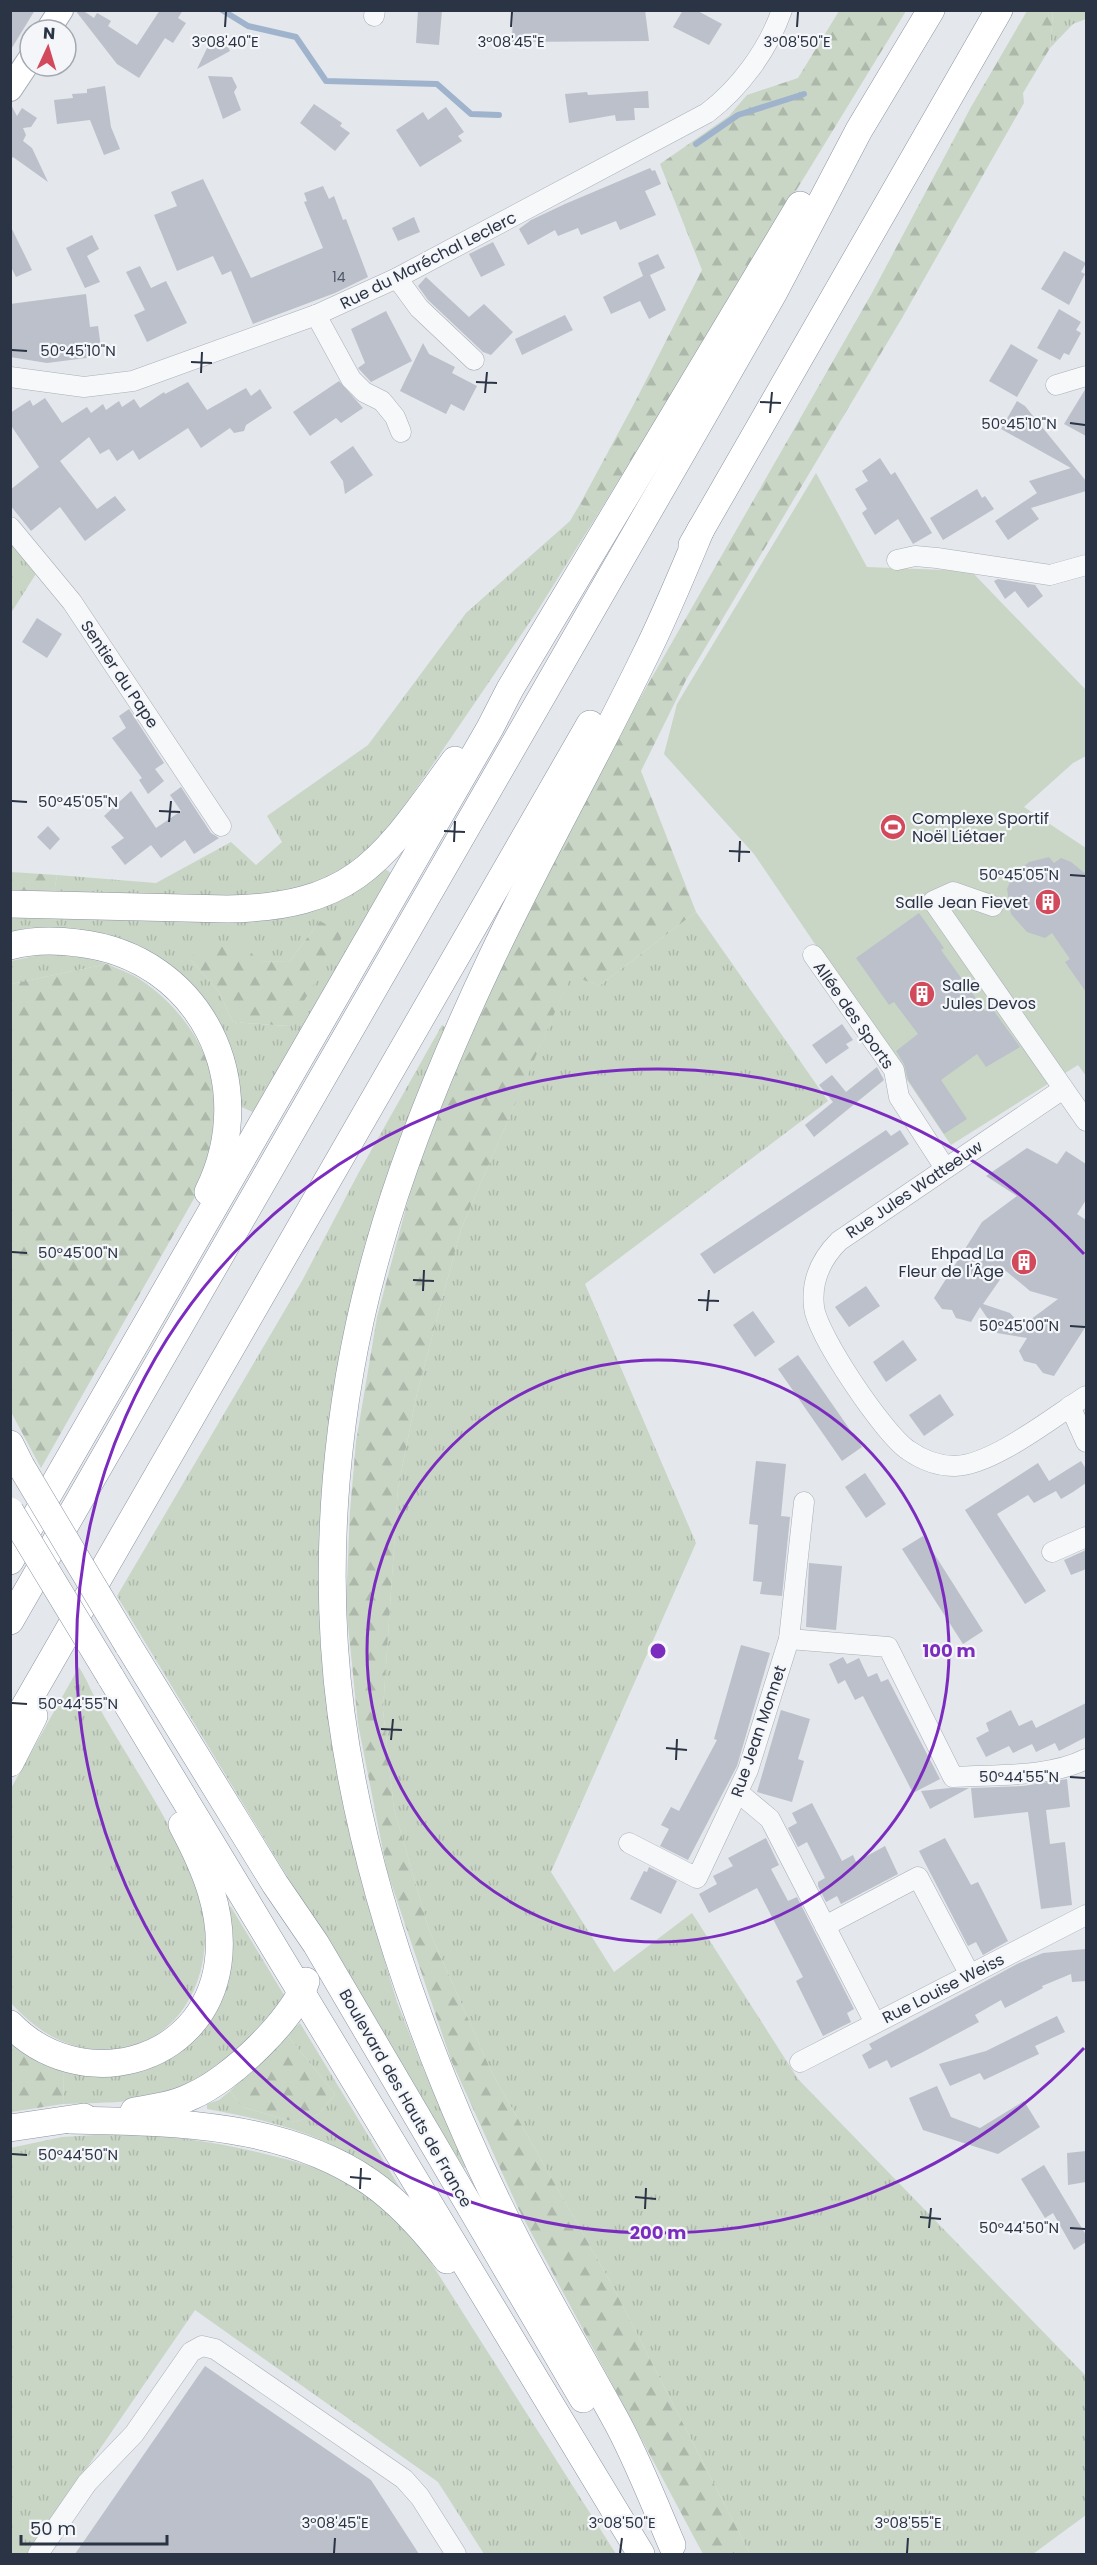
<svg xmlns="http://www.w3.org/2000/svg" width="1097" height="2565" viewBox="0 0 1097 2565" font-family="Poppins,sans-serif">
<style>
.grass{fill:url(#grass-tufts);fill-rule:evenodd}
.forest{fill:url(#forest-firs)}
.garden{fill:#c9d6c5}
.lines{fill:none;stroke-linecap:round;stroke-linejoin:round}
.stream{stroke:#9fb4cc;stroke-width:6}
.building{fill:#bbc0ca;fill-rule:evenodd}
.minor-casing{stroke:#a9aeb7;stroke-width:21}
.major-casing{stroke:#a3abb8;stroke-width:26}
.highway-casing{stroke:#8b94a3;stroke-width:28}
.minor{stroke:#f7f8fa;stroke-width:20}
.major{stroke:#fff;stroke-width:24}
.highway{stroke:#fff;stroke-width:27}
.highway-bridge-casing{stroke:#8b94a3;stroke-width:28;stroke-linecap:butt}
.highway-bridge{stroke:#fff;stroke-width:27}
.ticks{fill:none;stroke:#2b3445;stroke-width:2}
.ring{fill:none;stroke:#7b2cbf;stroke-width:3}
.labels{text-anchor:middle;stroke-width:4.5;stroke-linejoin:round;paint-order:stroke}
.number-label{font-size:14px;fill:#4f5766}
.street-label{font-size:16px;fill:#2b3445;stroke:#f4f6f9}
.poi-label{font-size:16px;fill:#2b3445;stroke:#f4f6f9;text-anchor:start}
.ticks-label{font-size:15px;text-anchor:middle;fill:#2b3445;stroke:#f4f6f9;stroke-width:4.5;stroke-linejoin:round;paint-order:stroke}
.centre{fill:#7b2cbf;stroke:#f4f6f9;stroke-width:3}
.ring-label{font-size:18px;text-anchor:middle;font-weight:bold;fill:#7b2cbf;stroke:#f4f6f9;stroke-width:4.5;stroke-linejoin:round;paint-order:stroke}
</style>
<defs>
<pattern id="grass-tufts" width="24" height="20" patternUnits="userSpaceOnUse" patternTransform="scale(1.5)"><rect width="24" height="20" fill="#c9d6c5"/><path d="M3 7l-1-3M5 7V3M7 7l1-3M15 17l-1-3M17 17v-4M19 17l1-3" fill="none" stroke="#adb8ab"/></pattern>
<pattern id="forest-firs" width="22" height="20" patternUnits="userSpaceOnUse" patternTransform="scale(1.5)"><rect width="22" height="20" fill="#c9d6c5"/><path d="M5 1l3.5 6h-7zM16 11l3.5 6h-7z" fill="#adb8ab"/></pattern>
</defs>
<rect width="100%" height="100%" fill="#e4e7ec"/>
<g class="grass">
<polygon points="1053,11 1086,11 1086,19 1073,24 1050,48"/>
<path d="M 580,504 L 598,514 L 536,613 L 382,839 C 363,855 345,870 322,881 C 264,910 123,895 54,893 L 57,875 L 156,883 L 231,842 L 256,865 L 282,842 L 267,816 L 368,745 L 466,613 L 570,521 Z"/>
<polygon points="10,537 39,569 11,613 10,613"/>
<path d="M 384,868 L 392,874 L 255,1113 L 237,1105 L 168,969 L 11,937 L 11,913 L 212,918 ZM 320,921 L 288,1026 L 233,1022 L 219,992 L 191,960 L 289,962 Z"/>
<polygon points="696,912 828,1101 585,1284 696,1543 551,1872 614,1972 692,1913 798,2079 1086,2376 1086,2515 1033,2554 750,2554 612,2285 492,2073 429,1930 394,1809 383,1710 398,1488 417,1393 461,1229 571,974 599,986"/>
<polygon points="39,955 76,955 107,964 11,984 11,961"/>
<polygon points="442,1025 446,1028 396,1151 363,1254 346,1331 330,1726 346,1817 365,1895 397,2002 423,2068 468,2166 464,2168 117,1596 302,1281 359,1172"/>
<path d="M 79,1667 C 90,1685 97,1705 108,1723 C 138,1774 186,1845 201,1901 C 216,1962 190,2035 123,2048 C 77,2056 41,2036 11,2003 L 10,1790 Z"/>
<path d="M 227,1906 L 231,1907 L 287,2000 C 260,2028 233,2061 199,2081 C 158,2105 108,2102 63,2104 L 64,2071 L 99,2076 L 185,2046 Z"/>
<path d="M 300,2023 L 400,2188 L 397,2190 C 382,2179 368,2166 352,2156 C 308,2129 257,2118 207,2109 L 207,2104 L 219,2100 L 230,2091 L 242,2107 L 295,2122 L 319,2114 L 335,2094 L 287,2035 Z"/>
<path d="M 127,2133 C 183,2137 235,2145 289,2160 C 310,2166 334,2173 353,2185 C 381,2203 402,2226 423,2250 L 616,2554 L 484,2554 L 438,2482 L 195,2310 L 28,2554 L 11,2554 L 10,2148 L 62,2137 Z"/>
</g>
<g class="forest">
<polygon points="839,11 906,11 598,514 580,504 636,400 702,270 660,164 729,116 747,95 798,78"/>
<polygon points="1027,11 1053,11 1050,48 1023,93 1024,103 902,318 686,680 641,771 696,912 599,986 571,975 461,1229 417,1393 398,1488 383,1710 394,1809 429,1930 492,2073 612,2285 750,2554 703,2554 519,2210 451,2060 387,1871 358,1724 346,1605 350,1511 356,1442 377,1317 412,1185 453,1074 500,966 584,796 872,293 971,107"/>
<polygon points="11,872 57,875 54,893 11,891"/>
<polygon points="320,921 344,934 289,1026 233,1022 219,992 191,960 198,946 244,944 258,961 289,962"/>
<path d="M 107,964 C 118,969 131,973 141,980 C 197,1018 227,1080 214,1148 C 212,1161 205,1175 200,1188 L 41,1468 L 11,1412 L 11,984 Z"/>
<polygon points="287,2035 335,2094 319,2114 295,2122 242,2107 230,2091"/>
<polygon points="10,2039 64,2071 63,2104 11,2112"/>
</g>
<polygon class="garden" points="816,473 867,567 971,571 1086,690 1086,756 1073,763 1024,807 1086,848 1086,1076 1078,1065 951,1145 754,854 664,754 677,704"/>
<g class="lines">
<g class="stream">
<polyline points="222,10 248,26 296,37 326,81 437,84 471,114 499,115"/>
<polyline points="696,144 738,115 804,94"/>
</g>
</g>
<g class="building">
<polygon points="10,10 35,10 10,51"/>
<polygon points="75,10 82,10 94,18 97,13 111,21 108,26 137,45 160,10 183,10 178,18 186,23 173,43 165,38 139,78 117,64"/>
<polygon points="418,10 442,10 439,45 416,43"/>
<polygon points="645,10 649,41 512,42 513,11"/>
<polygon points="683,10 696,10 722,24 709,45 673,27"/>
<polygon points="223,37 230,51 197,69 209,44"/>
<polygon points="208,76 232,77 237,87 234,92 241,110 223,119"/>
<polygon points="105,86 111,127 120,149 104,155 90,120 57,124 54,100 73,98 72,94 87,93 87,89"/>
<polygon points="648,91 649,108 634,108 635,120 616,121 615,115 569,123 565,94 587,92 588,95"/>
<polygon points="10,103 17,116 22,108 37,118 31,127 23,128 26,135 23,141 32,148 48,182 13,157 10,161"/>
<polygon points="314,104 342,123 340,126 350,133 335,151 300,123"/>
<polygon points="446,107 464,132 458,136 462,141 420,167 396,130 423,112 428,120"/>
<polygon points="650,168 652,171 655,170 661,184 645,191 656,215 620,230 616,221 581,235 578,228 558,236 555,230 528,245 519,229 531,220 565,204"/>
<polygon points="203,179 251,278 323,248 304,202 307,201 304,193 323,186 329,199 334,196 343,220 346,219 368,277 335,293 253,324 231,271 222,275 213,256 177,271 154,215 177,206 171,192"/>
<polygon points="414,217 420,232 398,241 392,228"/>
<polygon points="10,225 32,270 16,277 10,265"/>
<polygon points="92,235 99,249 87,256 100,282 85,288 66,248"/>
<polygon points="493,242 505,265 481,277 469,254"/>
<polygon points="1064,251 1086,263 1081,272 1085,274 1069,305 1041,289"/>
<polygon points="658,254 665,268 650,275 666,310 649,319 640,301 611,314 603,297 643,276 638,263"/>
<polygon points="140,266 151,288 166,281 187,323 147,342 134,315 145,310 126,272"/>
<polygon points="426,277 469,317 484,304 513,332 491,355 483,352 428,300 418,286"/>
<polygon points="86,294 90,327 98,326 101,348 93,349 94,357 47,363 10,357 10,304"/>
<polygon points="1059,309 1081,322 1076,330 1081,333 1069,355 1064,353 1060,360 1037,348"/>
<polygon points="386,311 412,361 371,382 358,368 365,363 351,329"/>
<polygon points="565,315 573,330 522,355 515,339"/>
<polygon points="423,343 429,354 455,367 452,373 477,386 464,411 451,404 446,414 400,391"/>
<polygon points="1011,344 1038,360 1017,397 989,381"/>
<polygon points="339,381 363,408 341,423 336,418 310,436 293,412"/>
<polygon points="188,382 207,410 246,388 251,396 260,389 272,408 246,425 244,431 234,433 230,428 201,448 188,428 139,460 133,450 117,461 109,449 100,454 89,437 60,461 97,509 115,496 126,510 85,541 60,507 31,531 10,505 10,490 39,467 10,424 10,413 30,400 33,406 45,398 62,423 87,407 91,413 103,404 106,410 119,401 122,407 134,399 140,408 164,392 165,394"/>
<polygon points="1086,388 1086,436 1064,424"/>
<polygon points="1017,401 1025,406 1086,481 1086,491 1031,508 1039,519 1008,540 995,521 1037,493 1029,481 1071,468 1001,429"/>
<polygon points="353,446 373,475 345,494 343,481 330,462"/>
<polygon points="880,458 891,475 895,472 932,533 913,544 898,519 875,535 862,513 867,509 855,489 868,481 862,471"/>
<polygon points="977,489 982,498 985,496 994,509 943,540 930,518"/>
<polygon points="998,579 1035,585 1043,596 1028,608 1015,591 1005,599 994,581"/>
<polygon points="37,618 62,634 47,658 22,642"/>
<polygon points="129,709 164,763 155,769 164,781 148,794 139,780 142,778 112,738 126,728 119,716"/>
<polygon points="181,787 211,833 219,838 194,854 185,840 161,858 151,845 125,865 111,847 124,838 104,816 131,791 156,828 181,811 170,795"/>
<polygon points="48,826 60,839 50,850 37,837"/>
<polygon points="1049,857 1054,863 1061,858 1071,862 1086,874 1086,992 1065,962 1070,959 1052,933 1045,938 1027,932 1011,914 1007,889 1013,875 1029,862"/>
<polygon points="919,913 944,948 941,950 985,1011 991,1007 1020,1047 986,1067 977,1054 941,1080 967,1119 944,1134 908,1080 904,1064 896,1051 918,1034 894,1002 889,1005 856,958"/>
<polygon points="842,1024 853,1040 846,1044 849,1048 826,1064 812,1045"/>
<polygon points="877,1067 884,1080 814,1137 805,1125 833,1102 819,1085 832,1075 846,1092"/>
<polygon points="886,1130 891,1136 900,1130 909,1144 714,1274 700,1254"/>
<path d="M 1027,1148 L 1057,1164 L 1066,1151 L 1086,1164 L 1086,1200 L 1077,1214 L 1086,1220 L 1086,1326 L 1054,1376 L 1043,1373 L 1036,1364 L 1024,1361 L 1019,1351 L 1027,1338 L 997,1333 L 980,1307 L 971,1322 L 956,1318 L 952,1310 L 942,1309 L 934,1298 L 982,1222 L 1017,1196 L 986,1176 ZM 1006,1271 L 1030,1291 L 1058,1299 L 1022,1326 L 1010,1313 L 983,1304 Z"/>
<polygon points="866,1286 880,1306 849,1327 835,1307"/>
<polygon points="753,1311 775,1342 755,1357 733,1325"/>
<polygon points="903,1340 917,1360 886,1382 873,1362"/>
<polygon points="798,1355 862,1447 842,1461 778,1369"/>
<polygon points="940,1394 954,1415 924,1436 909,1415"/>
<polygon points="756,1461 786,1464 781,1516 790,1517 782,1596 760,1594 762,1582 753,1581 758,1525 749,1524"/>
<polygon points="1081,1461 1086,1469 1086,1483 1073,1492 1061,1499 1056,1491 1034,1503 1028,1495 997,1514 1046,1591 1025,1604 965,1510 1038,1463 1049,1481"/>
<polygon points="865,1473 886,1504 866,1518 845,1487"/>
<polygon points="923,1536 983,1631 963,1644 902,1549"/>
<polygon points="1086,1550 1086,1569 1071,1575 1064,1560"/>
<polygon points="809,1563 842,1566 836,1630 806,1627"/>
<polygon points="741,1645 770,1653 737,1766 688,1860 660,1846 669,1829 661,1825 671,1807 679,1811 717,1740 714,1739"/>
<polygon points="843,1657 847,1664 859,1658 868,1677 877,1673 881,1682 888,1679 940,1779 913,1793 863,1696 855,1700 845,1680 838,1684 829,1664"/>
<polygon points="1086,1703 1086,1737 1059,1751 1055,1743 1036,1752 1032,1744 1013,1753 1009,1746 986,1757 976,1738 989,1731 986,1723 1011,1710 1019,1726 1032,1720 1036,1728"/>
<polygon points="781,1710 810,1719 798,1759 804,1761 792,1802 757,1792"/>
<polygon points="1067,1779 1070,1807 1046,1810 1050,1844 1065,1842 1072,1905 1041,1909 1028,1812 974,1818 971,1788 1023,1786"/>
<polygon points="950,1788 969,1788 930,1809 921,1791"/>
<polygon points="812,1803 842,1861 853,1855 856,1862 885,1846 898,1874 841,1904 837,1896 826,1902 818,1886 818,1882 825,1878 807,1842 798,1847 788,1828 797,1823 792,1813"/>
<polygon points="766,1838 779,1865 771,1869 788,1901 797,1897 854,2009 847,2013 851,2022 823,2036 796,1981 803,1977 757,1888 709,1913 699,1894 717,1884 713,1876 733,1866 728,1858"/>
<polygon points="945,1838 971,1885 978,1882 1008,1941 983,1955 976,1942 968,1946 919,1851"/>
<polygon points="649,1867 677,1881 661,1914 630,1899 644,1871 647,1872"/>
<polygon points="1086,1949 1086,1981 1072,1982 1071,1974 1042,1986 1043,1988 1005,2008 1001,2000 975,2015 979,2022 921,2053 891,2068 887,2060 869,2069 862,2055 872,2049 869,2044 1019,1963 1043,1953"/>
<polygon points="1057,2016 1065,2032 1035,2046 1039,2054 984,2080 980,2073 950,2086 939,2064 986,2051"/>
<polygon points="937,2086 951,2117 980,2128 1024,2101 1040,2127 998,2154 923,2130 909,2098"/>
<polygon points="1086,2151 1086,2182 1068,2185 1067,2153"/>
<polygon points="1044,2165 1086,2235 1086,2242 1074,2250 1053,2213 1045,2218 1021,2179"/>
<polygon points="205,2366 371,2480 419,2554 75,2554"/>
</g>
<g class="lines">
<g class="minor-casing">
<g id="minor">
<polyline points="374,16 375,10"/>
<polyline points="397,278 419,308 474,360"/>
<polyline points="316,315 351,379 364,392 382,401 395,417 401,432"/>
<path d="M 10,377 L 84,387 L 133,381 L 316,315 L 397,278 L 707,113 C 740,88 768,50 782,10"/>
<polyline points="1056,385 1086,376"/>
<polyline points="10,527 72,602 221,826"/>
<polyline points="897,560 915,556 937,558 1050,575 1086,565"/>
<polyline points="993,906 953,892 933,901 1086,1121"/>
<polyline points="813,955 894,1070 899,1097 945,1168"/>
<path d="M 1063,1089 L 839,1241 C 821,1259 811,1281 814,1307 C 817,1335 884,1434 908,1450 C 922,1460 938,1466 955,1466 C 993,1465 1053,1417 1086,1396"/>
<polyline points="1070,1406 1086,1442"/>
<polyline points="1052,1552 1086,1537"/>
<path d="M 789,1639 L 888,1647 L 953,1777 C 996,1774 1048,1778 1086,1759"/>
<polyline points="739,1793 770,1819 875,2023"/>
<polyline points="629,1843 697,1878 748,1770 789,1639 804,1502"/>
<polyline points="825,1926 918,1877 970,1975"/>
<polyline points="800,2062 1086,1915"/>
<polyline points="38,2554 87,2483 134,2434 191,2352 202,2346 215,2349 404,2479 420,2497 456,2554"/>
</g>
</g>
<g class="major-casing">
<g id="major">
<polyline points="48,30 61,10"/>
<polyline points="10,89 30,59"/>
</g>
</g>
<g class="highway-casing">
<g id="highway">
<polyline points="692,545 999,10"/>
<path d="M 10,904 L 227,909 C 358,907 384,857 455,760"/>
<path d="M 10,946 C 32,940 56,940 78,943 C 201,957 262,1083 208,1192"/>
<polyline points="10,1444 21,1466"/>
<polyline points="10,1561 490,728 510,689 800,205"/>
<polyline points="10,1621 702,418 774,292 859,130 931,10"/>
<polyline points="128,1645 275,1884 316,1944 583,2399"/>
<polyline points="110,1676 641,2554"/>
<polyline points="10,1732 590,724"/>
<polyline points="10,1763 34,1716"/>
<path d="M 10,2024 C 78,2095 203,2067 218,1964 C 225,1914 205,1868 182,1825"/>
<path d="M 134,2111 C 154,2108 174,2105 192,2096 C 230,2080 294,2019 306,1981"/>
<path d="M 69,2120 C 169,2122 283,2122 370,2182 C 400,2203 425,2231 447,2260"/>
<polyline points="10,2128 84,2117"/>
<path d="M 672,2545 C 655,2505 639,2464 619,2426 C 586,2365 551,2306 519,2245 C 481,2172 447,2094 419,2017 C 383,1919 355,1816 341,1713 C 321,1561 336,1397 378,1250 C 406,1149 447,1052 492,957 C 540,856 595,759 644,658 C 665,616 683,572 701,529"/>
</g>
</g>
<use href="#minor" class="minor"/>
<use href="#major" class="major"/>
<use href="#highway" class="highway"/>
<g class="highway-bridge-casing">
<g id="highway-bridge">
<polyline points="21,1466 128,1645"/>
<polyline points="10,1511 110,1676"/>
</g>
</g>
<use href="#highway-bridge" class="highway-bridge"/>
</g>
<path class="ticks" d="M 225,27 L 226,12M 511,27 L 512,12M 797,27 L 798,12M 12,350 L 27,351M 191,362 L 212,363M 201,373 L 202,352M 476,382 L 497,383M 485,393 L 487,372M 760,402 L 781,403M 770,413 L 772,392M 1070,423 L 1085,425M 12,801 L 27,802M 159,811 L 180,812M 169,822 L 171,801M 444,831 L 465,832M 454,842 L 455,821M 729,851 L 750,852M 739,862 L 740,841M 1070,875 L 1085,876M 12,1252 L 27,1253M 413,1280 L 434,1281M 423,1291 L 424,1270M 698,1300 L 719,1301M 707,1311 L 709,1290M 1070,1326 L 1085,1327M 12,1703 L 27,1704M 381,1729 L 402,1730M 391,1740 L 393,1719M 666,1748 L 687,1750M 676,1760 L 677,1739M 1070,1777 L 1085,1778M 12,2154 L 27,2155M 350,2177 L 371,2179M 360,2189 L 361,2168M 635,2197 L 656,2199M 645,2209 L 646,2188M 920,2217 L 941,2219M 929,2228 L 931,2208M 1070,2228 L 1085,2229M 334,2553 L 335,2538M 620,2553 L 622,2538M 907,2553 L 908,2538"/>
<g class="ring">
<circle cx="658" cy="1651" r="291"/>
<path d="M1084 2048A582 582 0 1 1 1084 1254"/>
</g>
<defs>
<g id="stadium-disc" transform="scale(1.35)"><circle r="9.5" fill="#d1495b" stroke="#f4f6f9"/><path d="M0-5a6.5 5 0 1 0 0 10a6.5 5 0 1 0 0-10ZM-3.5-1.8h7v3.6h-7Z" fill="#fff"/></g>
<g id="building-disc" transform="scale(1.35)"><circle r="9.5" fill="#d1495b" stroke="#f4f6f9"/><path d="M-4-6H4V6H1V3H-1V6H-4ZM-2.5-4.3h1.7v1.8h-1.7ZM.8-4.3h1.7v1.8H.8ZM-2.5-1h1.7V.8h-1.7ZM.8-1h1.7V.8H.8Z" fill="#fff"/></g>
</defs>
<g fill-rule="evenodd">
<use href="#stadium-disc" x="893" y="827"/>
<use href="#building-disc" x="1048" y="902"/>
<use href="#building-disc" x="922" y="994"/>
<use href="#building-disc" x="1024" y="1262"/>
</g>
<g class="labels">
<g class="number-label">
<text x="339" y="282">14</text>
</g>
<g class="street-label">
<text transform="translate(428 260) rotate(-27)" y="6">Rue du Maréchal Leclerc</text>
<text transform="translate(120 674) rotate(56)" y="6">Sentier du Pape</text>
<text transform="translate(854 1015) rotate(55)" y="6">Allée des Sports</text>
<text transform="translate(914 1189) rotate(-34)" y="6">Rue Jules Watteeuw</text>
<text transform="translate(758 1731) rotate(-71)" y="6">Rue Jean Monnet</text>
<text transform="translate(943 1988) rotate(-27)" y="6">Rue Louise Weiss</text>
<text transform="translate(406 2098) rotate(60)" y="6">Boulevard des Hauts de France</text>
</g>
<g class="poi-label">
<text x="912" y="824">Complexe Sportif<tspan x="912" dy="18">Noël Liétaer</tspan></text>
<text x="1028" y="908" text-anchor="end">Salle Jean Fievet</text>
<text x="942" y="991">Salle<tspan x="942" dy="18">Jules Devos</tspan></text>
<text x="1004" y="1259" text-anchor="end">Ehpad La<tspan x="1004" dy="18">Fleur de l'Âge</tspan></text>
</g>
</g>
<g class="ticks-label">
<text x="225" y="47">3°08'40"E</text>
<text x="511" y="47">3°08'45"E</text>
<text x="797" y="47">3°08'50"E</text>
<text x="78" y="356">50°45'10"N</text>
<text x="1019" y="429">50°45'10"N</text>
<text x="78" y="807">50°45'05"N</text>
<text x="1019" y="880">50°45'05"N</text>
<text x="78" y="1258">50°45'00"N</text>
<text x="1019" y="1331">50°45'00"N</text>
<text x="78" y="1709">50°44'55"N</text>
<text x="1019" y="1782">50°44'55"N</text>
<text x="78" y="2160">50°44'50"N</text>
<text x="1019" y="2233">50°44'50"N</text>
<text x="335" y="2528">3°08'45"E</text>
<text x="622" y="2528">3°08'50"E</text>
<text x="908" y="2528">3°08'55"E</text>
</g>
<circle cx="658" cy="1651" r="9" class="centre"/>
<g class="ring-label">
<text x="949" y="1657">100 m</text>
<text x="658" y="2239">200 m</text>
</g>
<rect width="1097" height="2565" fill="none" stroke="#2b3445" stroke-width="24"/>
<g transform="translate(48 48) rotate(4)"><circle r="28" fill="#f4f6f9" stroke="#a4a8b1" stroke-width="1.5"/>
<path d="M0-4.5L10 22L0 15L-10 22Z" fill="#d1495b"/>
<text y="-9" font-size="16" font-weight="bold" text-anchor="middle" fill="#2b3445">N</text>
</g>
<path d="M21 2535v9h146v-9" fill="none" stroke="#2b3445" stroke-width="3"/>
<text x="30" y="2535" font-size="18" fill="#2b3445" stroke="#f4f6f9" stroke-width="4.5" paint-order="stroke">50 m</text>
</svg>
